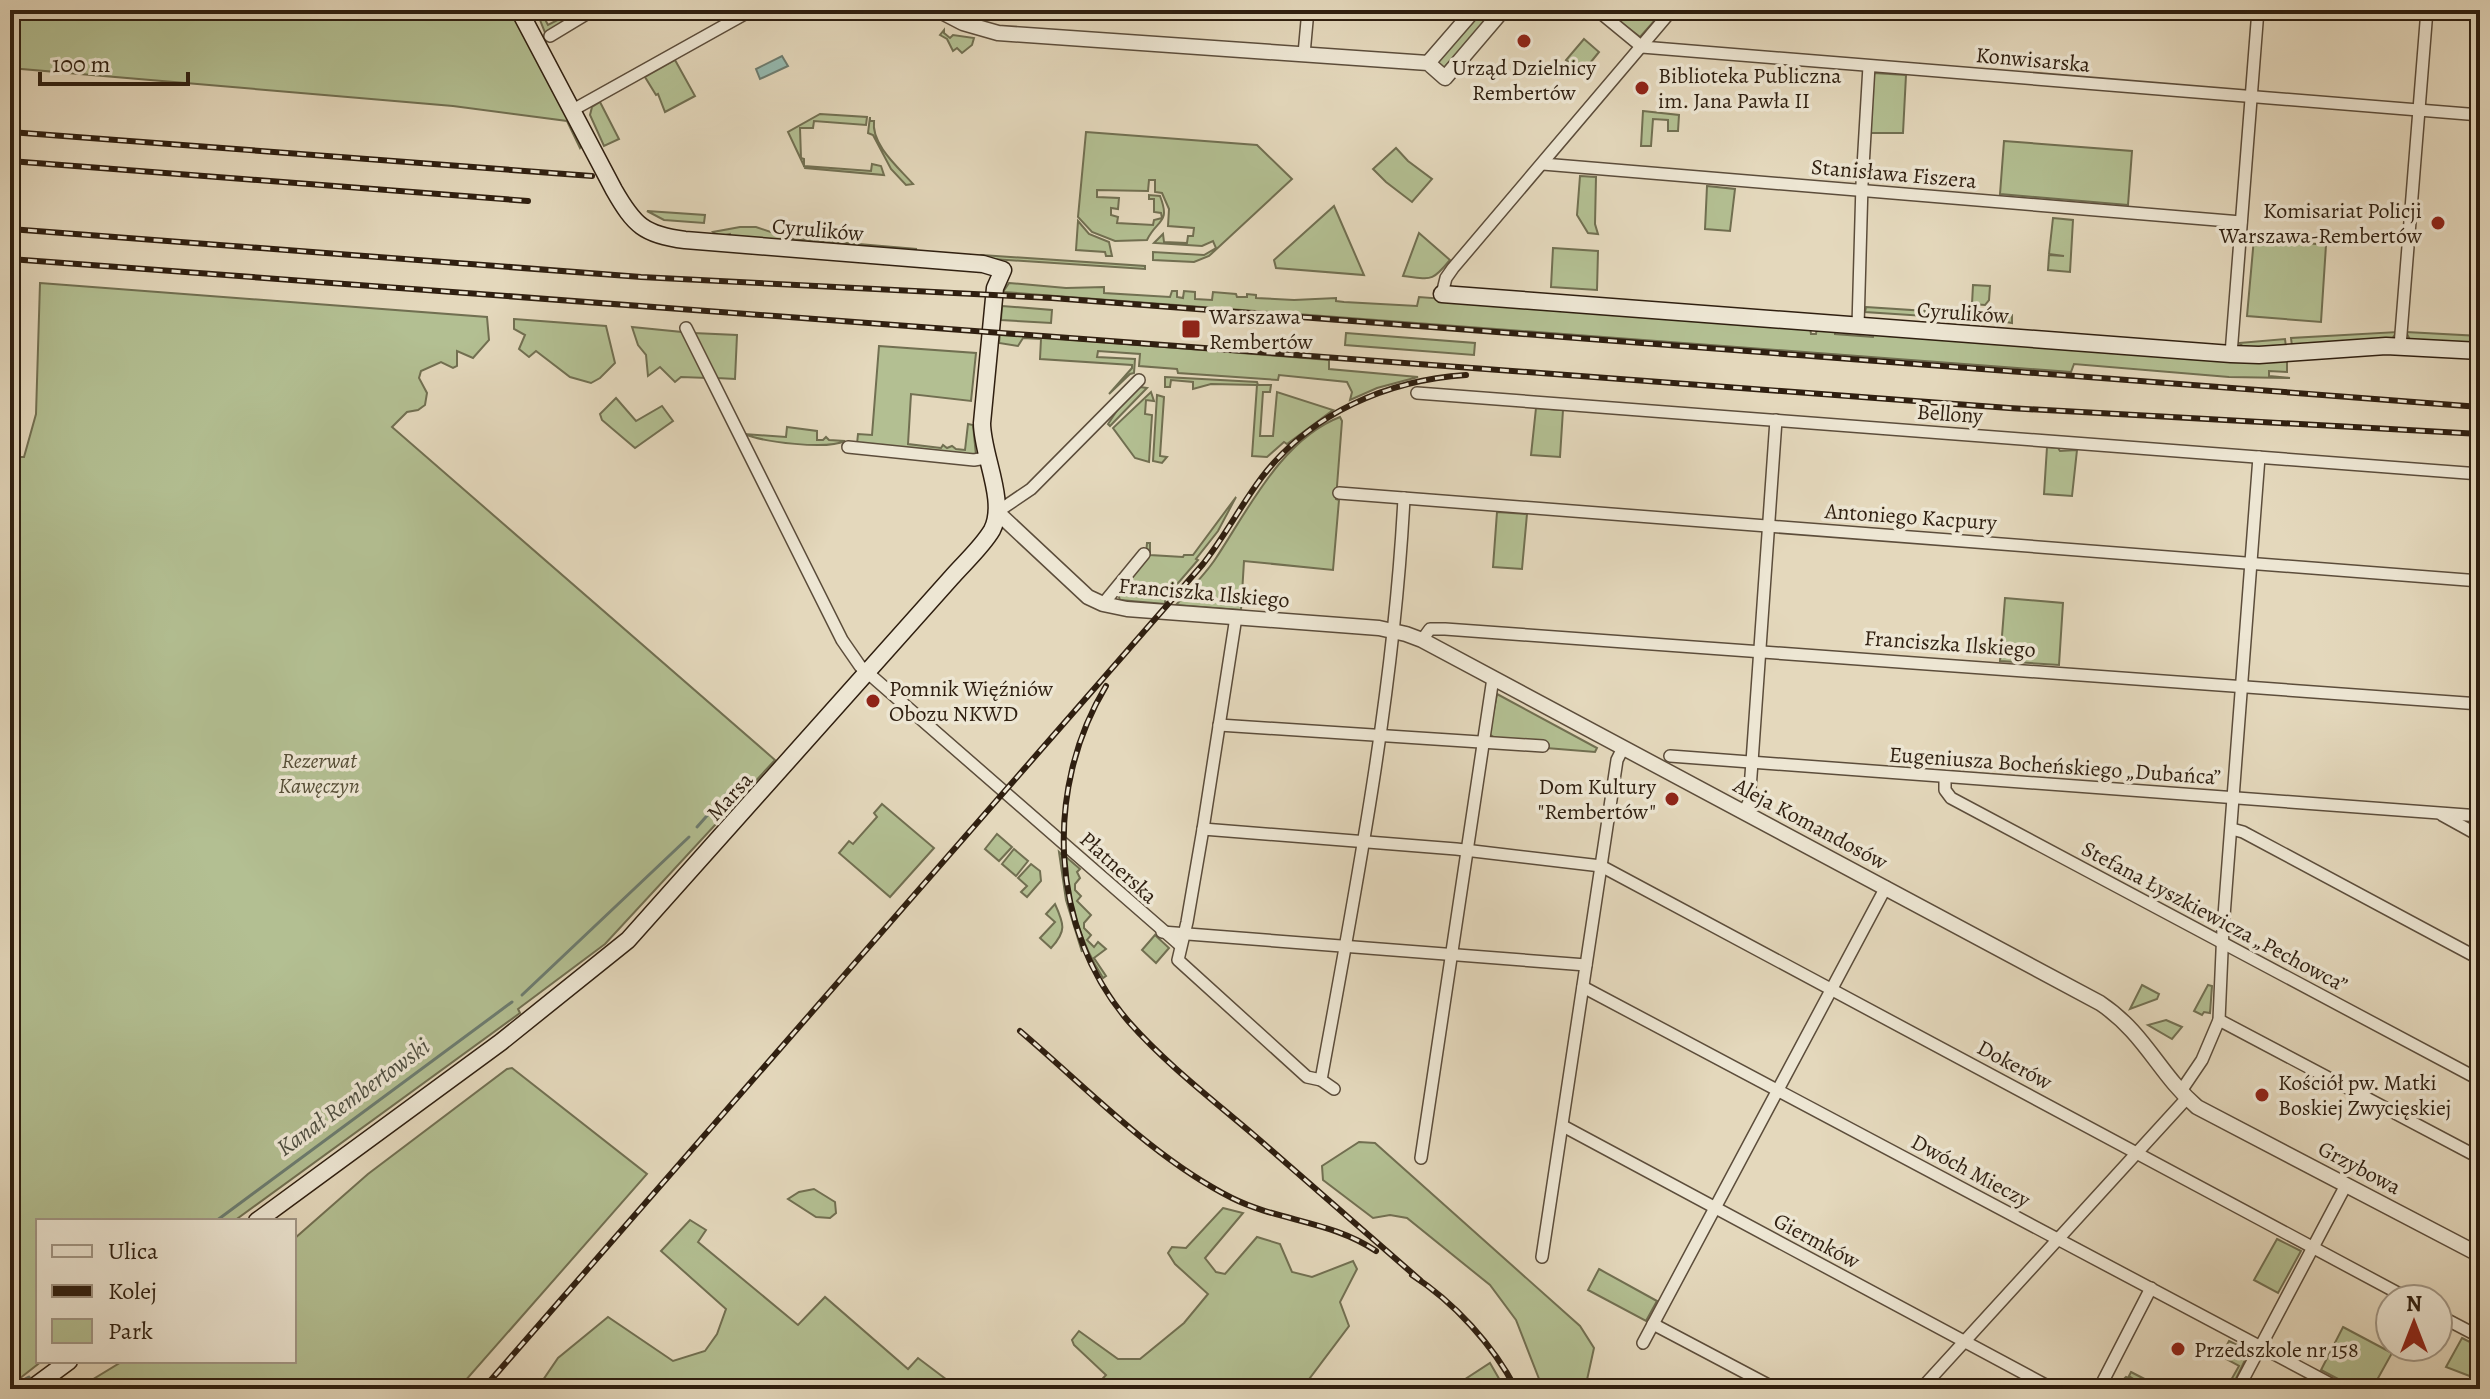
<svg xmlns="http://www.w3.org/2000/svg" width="2490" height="1399" viewBox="0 0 2490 1399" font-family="Alegreya,serif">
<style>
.green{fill:#b3bf92;stroke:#716f51;stroke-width:2}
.water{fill:#95bab0;stroke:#6c7c70;stroke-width:2}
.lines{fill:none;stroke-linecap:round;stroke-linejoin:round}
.stream{stroke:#6c7c70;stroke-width:3}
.minor-casing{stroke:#5c4d3b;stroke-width:14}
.tertiary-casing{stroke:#5c4d3b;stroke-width:17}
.secondary-casing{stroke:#2f1f10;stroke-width:19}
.minor{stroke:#ede6d3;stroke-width:11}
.tertiary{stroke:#ede6d3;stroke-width:14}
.secondary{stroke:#ede6d3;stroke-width:16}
.rail-casing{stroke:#2f1f10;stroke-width:6}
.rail{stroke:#ede6d3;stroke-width:3;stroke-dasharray:9;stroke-linecap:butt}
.poi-dot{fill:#8f2418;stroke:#ede6d3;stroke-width:3}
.labels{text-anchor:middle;stroke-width:7;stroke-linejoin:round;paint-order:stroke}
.street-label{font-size:22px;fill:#2f1f10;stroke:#ede6d3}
.poi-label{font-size:22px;fill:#2f1f10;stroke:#ede6d3;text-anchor:start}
.park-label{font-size:22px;font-style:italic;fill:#574f37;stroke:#ede6d3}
.water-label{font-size:24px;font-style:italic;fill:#4e4e40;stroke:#ede6d3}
</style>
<rect width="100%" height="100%" fill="#e4d8bc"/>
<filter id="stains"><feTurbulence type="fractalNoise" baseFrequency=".0025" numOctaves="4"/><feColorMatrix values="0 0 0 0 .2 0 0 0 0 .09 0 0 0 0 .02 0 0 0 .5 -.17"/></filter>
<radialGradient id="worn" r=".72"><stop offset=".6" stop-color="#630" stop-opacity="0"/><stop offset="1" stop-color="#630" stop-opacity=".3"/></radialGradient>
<g class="green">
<polygon points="10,10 495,10 500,13 511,10 582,145 580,148 567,121 453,106 10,68"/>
<polygon points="536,10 540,10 548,25 577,10 581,13 546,35"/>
<polygon points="1481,10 1494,12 1444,68 1438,64 1438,59"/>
<polygon points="1605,10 1664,10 1640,37"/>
<polygon points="944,30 944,33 950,38 953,35 974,38 972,45 962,53 957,48 953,51 947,39 940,35"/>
<polygon points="1584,39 1599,52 1582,73 1566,60"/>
<polygon points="675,60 695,96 665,112 658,94 656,95 645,77"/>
<polygon points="1874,73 1906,75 1903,133 1870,133"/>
<polygon points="600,102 619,139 604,146 590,115 592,107"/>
<polygon points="1643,111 1679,115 1678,131 1668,131 1668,120 1653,119 1651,146 1641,146"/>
<polygon points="820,114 867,117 866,125 814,121 813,128 800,128 801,158 804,159 804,166 871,171 872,164 881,166 884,175 805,168 788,132"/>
<path d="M 870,117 L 870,121 L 874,121 C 871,145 899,168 913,184 L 906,185 L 891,169 L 873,135 L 868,133 Z"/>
<path d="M 1086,132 L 1257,145 L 1292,179 L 1209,256 L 1194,262 L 1153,260 L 1153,252 L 1204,255 L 1216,248 L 1213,241 L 1202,246 L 1154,243 L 1163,234 L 1164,242 L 1187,243 L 1188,236 L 1193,236 L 1194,228 L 1168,226 L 1169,209 L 1162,193 L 1155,192 L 1155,180 L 1149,180 L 1148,191 L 1097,190 L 1097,197 L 1119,198 L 1118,209 L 1111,208 L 1111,215 L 1118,217 L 1117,223 L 1153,225 L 1154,220 L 1162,218 L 1161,213 L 1154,212 L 1154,199 L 1149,199 L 1149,195 L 1160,196 C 1171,224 1157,219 1147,240 L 1115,241 L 1092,232 L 1078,217 Z"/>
<polygon points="2004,141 2132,151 2128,205 2000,194"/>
<polygon points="1396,148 1408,161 1432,179 1412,202 1386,182 1373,169"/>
<polygon points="1580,176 1596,177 1595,224 1598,234 1588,233 1577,215"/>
<polygon points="1707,186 1735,189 1730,231 1705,229"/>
<polygon points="1334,206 1364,275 1276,268 1274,260"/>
<polygon points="647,211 705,215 704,223 664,220"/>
<polygon points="2053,218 2073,220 2070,272 2048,270 2049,255 2064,256 2049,254"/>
<polygon points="1078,221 1089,234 1109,242 1112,256 1106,256 1105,252 1076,250"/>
<polygon points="740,227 756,227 788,238 917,249 899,249 895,251 892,248 854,245 852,247 840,243 808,244 785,239 783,242 731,238 730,234 718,237 713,232"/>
<path d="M 1419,233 L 1450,260 C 1431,283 1431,279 1403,276 Z"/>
<polygon points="2254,238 2326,245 2321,322 2247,316"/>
<polygon points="1553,248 1598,251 1597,290 1551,287"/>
<polygon points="981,255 1145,266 1145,269 977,258"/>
<polygon points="40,283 487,317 489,340 473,358 457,351 457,366 453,368 441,362 421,371 419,378 427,393 425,405 418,410 407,412 392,427 775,760 605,944 518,1009 520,1013 234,1221 38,1221 38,1361 42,1361 10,1386 10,457 24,457 36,414"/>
<polygon points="1009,283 1066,288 1104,287 1104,293 1170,297 1172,291 1177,291 1177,297 1183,298 1184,291 1195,292 1195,299 1212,300 1213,292 1236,294 1237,297 1247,297 1247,294 1256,295 1256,298 1294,300 1336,298 1336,301 1344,302 1417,306 1419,297 1810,327 1811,334 1816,334 1817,328 1835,329 1835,334 1873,337 1874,332 2287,359 2287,372 2269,371 2269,376 2290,378 2229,377 2074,364 2071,372 1003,292"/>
<polygon points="1973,285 1990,286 1989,300 1985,305 1972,304"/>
<polygon points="1002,306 1052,310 1051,323 1001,320"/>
<polygon points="1866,307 1926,311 1925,316 1865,312"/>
<polygon points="1969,313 2012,315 2012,323 1989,319 1988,322 1968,320"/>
<polygon points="514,319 606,326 615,363 600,378 591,383 570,377 536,351 529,357 519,349 525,335 514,329"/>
<polygon points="632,327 682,332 707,378 681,377 675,382 660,367 648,376 646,355 638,345"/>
<polygon points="2397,332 2391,340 2292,346 2291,338"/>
<polygon points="2406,332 2480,336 2480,346 2410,340"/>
<polygon points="693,333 737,335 735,379 717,378"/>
<polygon points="1346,333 1475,343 1474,355 1345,345"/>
<polygon points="1000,334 1329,360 1329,369 1418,377 1377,388 1350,400 1352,392 1347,382 1279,375 1278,380 1178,373 1177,369 1139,366 1140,354 1098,351 1097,357 1135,359 1134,373 1130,374 1109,394 1132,368 1132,365 1040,359 1041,339 1023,338 1018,346 999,343"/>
<polygon points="2285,339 2286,347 2245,348 2239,343"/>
<polygon points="879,346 976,353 971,401 911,394 908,444 941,448 943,445 947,448 952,446 956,449 965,450 968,424 973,425 976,455 857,444 858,434 872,435"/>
<polygon points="1165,377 1257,382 1258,385 1271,385 1270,392 1263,392 1260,436 1273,436 1277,392 1333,410 1287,444 1284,442 1267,457 1252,456 1257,385 1211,384 1193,389 1193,382 1171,380 1170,387 1165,387"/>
<polygon points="1140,387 1147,388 1110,426 1108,424 1122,403"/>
<polygon points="1151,392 1154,401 1146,400 1145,414 1152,415 1149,462 1135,458 1113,428"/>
<polygon points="1157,395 1164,397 1160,456 1167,457 1162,463 1153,461"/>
<polygon points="616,398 636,421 662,406 673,421 635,448 602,420 600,414"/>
<polygon points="1536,408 1563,410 1560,457 1531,455"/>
<path d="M 1340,417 L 1342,421 L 1336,499 L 1339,500 L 1333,570 L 1244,561 L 1241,610 L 1176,605 C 1189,590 1205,575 1216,558 C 1248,510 1282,439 1340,417 Z"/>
<path d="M 787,427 L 817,431 L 817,440 L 823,440 L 826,437 L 829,440 L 845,441 C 826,450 764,442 744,434 L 786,437 Z"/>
<polygon points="2047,447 2058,448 2060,451 2077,450 2072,496 2044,494"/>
<polygon points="1236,497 1218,531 1196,559 1198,560 1165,598 1165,604 1120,600 1118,594 1146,555 1147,543 1150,543 1150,555 1183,557 1184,555 1193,555"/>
<polygon points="1497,512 1527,514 1522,569 1493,567"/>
<polygon points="2005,598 2063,603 2059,665 2000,661"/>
<polygon points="1497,694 1597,748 1595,752 1546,748 1495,738 1489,734"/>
<polygon points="882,804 934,848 890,897 839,853 849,841 853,844 877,817 874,813"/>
<polygon points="997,834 1012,847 999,861 985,849"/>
<polygon points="1014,849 1028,861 1016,876 1002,864"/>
<polygon points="1059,852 1062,855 1072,918 1082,952 1066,900"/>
<path d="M 1065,856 L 1080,869 L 1077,872 L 1080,878 L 1075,884 L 1075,890 L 1081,896 L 1077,901 L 1091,915 L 1084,923 L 1084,928 L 1091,935 L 1087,940 L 1094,947 L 1098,942 L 1106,949 L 1094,958 L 1106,976 L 1103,978 C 1080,942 1068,899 1065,856 Z"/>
<polygon points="1031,864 1040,871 1041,881 1027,897 1021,892 1027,886 1018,878"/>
<path d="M 1055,904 C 1064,924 1067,931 1051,948 L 1040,938 L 1055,922 L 1046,914 Z"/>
<polygon points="1155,935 1169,948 1156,963 1142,950"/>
<polygon points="2142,985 2159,994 2157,999 2130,1009"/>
<polygon points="2208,985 2212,986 2210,1013 2204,1012 2202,1015 2194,1011"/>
<polygon points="2166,1020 2182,1027 2172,1039 2148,1025"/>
<polygon points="512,1068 647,1174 458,1389 77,1389 123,1361 294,1361 294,1239 368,1174 507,1069"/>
<polygon points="1359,1142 1375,1143 1580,1326 1594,1348 1585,1389 1543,1389 1516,1320 1490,1285 1407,1218 1390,1215 1373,1218 1323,1180 1322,1166"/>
<polygon points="814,1189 835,1202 836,1213 830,1218 816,1217 788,1199 799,1192"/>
<polygon points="1223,1208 1243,1213 1205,1258 1216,1272 1225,1274 1257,1237 1280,1244 1292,1272 1312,1277 1353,1261 1357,1269 1340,1302 1349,1326 1310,1378 1322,1389 1081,1389 1095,1387 1106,1375 1074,1345 1072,1340 1079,1331 1118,1359 1140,1359 1184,1323 1208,1294 1175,1264 1168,1253 1172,1247 1186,1248"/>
<polygon points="690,1220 706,1230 698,1242 798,1325 825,1297 908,1369 918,1358 959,1389 547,1389 541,1383 558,1358 608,1317 673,1361 705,1351 717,1334 726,1309 661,1251"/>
<polygon points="2277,1239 2301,1251 2278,1293 2254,1280"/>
<polygon points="1599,1269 1657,1301 1646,1321 1588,1290"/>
<polygon points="2343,1327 2392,1353 2372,1389 2357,1389 2321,1370"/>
<polygon points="2462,1338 2480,1347 2480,1380 2446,1367"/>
<polygon points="2229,1341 2247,1350 2248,1354 2231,1389 2226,1389 2239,1366 2221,1356"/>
<polygon points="1490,1363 1505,1389 1451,1389 1453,1387"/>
<polygon points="2131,1372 2164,1389 2114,1389 2126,1377 2135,1380 2129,1376"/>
</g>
<polygon class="water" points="782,56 788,66 760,79 756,69"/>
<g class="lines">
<g class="stream">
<polyline points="697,827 736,783"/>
<polyline points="522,995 689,837"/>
<polyline points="216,1221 512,1002"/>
<polyline points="10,1387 29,1377"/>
</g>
<g class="minor-casing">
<g id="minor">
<polyline points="1597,10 1642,47 2480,115"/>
<polyline points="550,36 593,10"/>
<polyline points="1304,54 1308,10"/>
<polyline points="571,111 752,10"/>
<polyline points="1543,164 2241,222"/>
<polyline points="1442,294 1446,278 1453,268 1672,10"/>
<polyline points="1858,326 1862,184 1869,66"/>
<polyline points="686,328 842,640 860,666 1180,945"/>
<polyline points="2400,346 2427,10"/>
<polyline points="2231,354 2258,10"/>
<polyline points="1417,393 2480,474"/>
<polyline points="848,447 974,460 986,458"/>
<polyline points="1339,493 2480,581"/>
<polyline points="997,512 1031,489 1139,380"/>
<polyline points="1103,604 1144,554"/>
<polyline points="1236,617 1203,829 1187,922 1178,960 1307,1077 1321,1080 1334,1089"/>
<polyline points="1422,640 1430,629 1445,629 2480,704"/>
<polyline points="1219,725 1543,746"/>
<polyline points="1670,756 2480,816"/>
<polyline points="1945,777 1945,790 1951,798 2480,1080"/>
<polyline points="1744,812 1749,802 1752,762 1776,420"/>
<polyline points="2442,815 2480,836"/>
<polyline points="1203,829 1456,849 1601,866 2409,1299"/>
<polyline points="2232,829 2243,832 2480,959"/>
<polyline points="1162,932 1586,965"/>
<polyline points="1583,987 2340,1389"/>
<polyline points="2219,1020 2480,1158"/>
<path d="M 1321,1080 C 1356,888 1394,693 1404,498"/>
<polyline points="2181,1091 2202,1060 2219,1020 2223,929 2259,457"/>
<polyline points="1563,1126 2053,1389"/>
<polyline points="1421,1158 1493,678"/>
<polyline points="1542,1257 1617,760 1623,748"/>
<polyline points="2438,1315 2480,1337"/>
<polyline points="1653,1324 1776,1389"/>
<polyline points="1643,1343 1886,887"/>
<polyline points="1921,1389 2187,1098"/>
<polyline points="2099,1389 2151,1288"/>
<polyline points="2238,1389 2346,1185"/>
</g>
</g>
<g class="tertiary-casing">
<g id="tertiary">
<polyline points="938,10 963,23 998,33 1428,63 1445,78 1503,10"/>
<polyline points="1428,63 1474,10"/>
<path d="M 997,512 L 1088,597 L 1103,604 L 1127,609 L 1379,628 L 1406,634 L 1422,640 L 2100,1003 C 2145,1033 2159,1074 2197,1107 L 2480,1255"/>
</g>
</g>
<g class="secondary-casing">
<g id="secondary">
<polyline points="1442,294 2231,354 2259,355 2386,346 2480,351"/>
<path d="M 257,1221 L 501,1042 L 628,940 L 951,578 C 964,563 982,547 992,530 C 1007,501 982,455 982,423 L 995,288 L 1003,270 L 983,264 L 685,240 C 644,235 634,225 614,190 L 519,10"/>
<polyline points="31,1389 69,1361"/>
</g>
</g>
<use href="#minor" class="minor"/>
<use href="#tertiary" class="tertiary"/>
<use href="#secondary" class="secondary"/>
<g class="rail-casing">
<g id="rail">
<polyline points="10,132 592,176"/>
<polyline points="10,161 528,201"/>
<polyline points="10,229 641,277 1052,298 2480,407"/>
<polyline points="10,259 2009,408 2480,434"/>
<path d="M 1106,686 C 1044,789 1049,929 1129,1022 C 1166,1064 1213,1100 1255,1136 C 1310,1184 1365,1232 1420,1280"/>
<path d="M 1020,1031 C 1087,1088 1153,1158 1232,1198 C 1278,1221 1332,1221 1376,1251"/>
<path d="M 1412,1275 C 1454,1302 1493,1345 1516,1389"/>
<path d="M 483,1389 L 1203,564 C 1225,536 1241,505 1262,477 C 1311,413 1388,380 1466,375"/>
</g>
</g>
<use href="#rail" class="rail"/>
</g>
<g class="poi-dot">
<circle cx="1524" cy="41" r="8"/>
<circle cx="1642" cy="88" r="8"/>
<circle cx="2438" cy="223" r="8"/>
<rect x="1181" y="319" width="20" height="20" rx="4"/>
<circle cx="873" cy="701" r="8"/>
<circle cx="1672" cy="799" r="8"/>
<circle cx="2262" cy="1095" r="8"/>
<circle cx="2178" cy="1349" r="8"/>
</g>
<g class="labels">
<g class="street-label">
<text transform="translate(2033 59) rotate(5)" y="8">Konwisarska</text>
<text transform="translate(1894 173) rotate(5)" y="8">Stanisława Fiszera</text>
<text transform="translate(818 229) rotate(5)" y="8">Cyrulików</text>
<text transform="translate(1963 312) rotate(4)" y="8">Cyrulików</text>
<text transform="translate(1950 413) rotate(4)" y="8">Bellony</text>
<text transform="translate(1911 516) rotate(4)" y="8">Antoniego Kacpury</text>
<text transform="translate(1204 592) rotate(5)" y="8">Franciszka Ilskiego</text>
<text transform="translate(1950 643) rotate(4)" y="8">Franciszka Ilskiego</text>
<text transform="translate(2055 765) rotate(4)" y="8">Eugeniusza Bocheńskiego „Dubańca”</text>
<text transform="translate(729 796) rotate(-48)" y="8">Marsa</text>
<text transform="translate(1811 823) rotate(28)" y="8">Aleja Komandosów</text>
<text transform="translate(1119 867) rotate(42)" y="8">Płatnerska</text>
<text transform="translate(2215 916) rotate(28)" y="8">Stefana Łyszkiewicza „Pechowca”</text>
<text transform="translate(2015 1064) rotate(28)" y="8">Dokerów</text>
<text transform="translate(2360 1167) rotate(28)" y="8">Grzybowa</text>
<text transform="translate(1971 1170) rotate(28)" y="8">Dwóch Mieczy</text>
<text transform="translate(1817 1240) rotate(28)" y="8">Giermków</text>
</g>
<g class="poi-label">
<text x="1524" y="75" text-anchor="middle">Urząd Dzielnicy<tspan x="1524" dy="25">Rembertów</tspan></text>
<text x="1658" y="83">Biblioteka Publiczna<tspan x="1658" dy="25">im. Jana Pawła II</tspan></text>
<text x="2422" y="218" text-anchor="end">Komisariat Policji<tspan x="2422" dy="25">Warszawa-Rembertów</tspan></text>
<text x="1209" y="324">Warszawa<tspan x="1209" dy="25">Rembertów</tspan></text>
<text x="889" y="696">Pomnik Więźniów<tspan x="889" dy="25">Obozu NKWD</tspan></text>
<text x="1656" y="794" text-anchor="end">Dom Kultury<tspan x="1656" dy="25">"Rembertów"</tspan></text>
<text x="2278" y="1090">Kościół pw. Matki<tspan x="2278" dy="25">Boskiej Zwycięskiej</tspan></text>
<text x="2194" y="1357">Przedszkole nr 158</text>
</g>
<g class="park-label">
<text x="319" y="768">Rezerwat<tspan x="319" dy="25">Kawęczyn</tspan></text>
</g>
<g class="water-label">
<text transform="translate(353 1097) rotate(-36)" y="8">Kanał Rembertowski</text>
</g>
</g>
<rect width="2490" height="1399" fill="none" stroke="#e4d8bc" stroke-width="40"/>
<rect x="12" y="12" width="2466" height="1375" fill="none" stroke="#2f1f10" stroke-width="4"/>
<rect x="20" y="20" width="2450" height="1359" fill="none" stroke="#2f1f10" stroke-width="2"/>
<rect x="36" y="1219" width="260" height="144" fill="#ede6d3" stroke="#a19685" stroke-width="2"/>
<rect x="52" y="1245" width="40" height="12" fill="#ede6d3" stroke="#a19685" stroke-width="2"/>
<text x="108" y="1259" font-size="24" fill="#2f1f10">Ulica</text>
<rect x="52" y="1285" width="40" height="12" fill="#2f1f10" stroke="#a19685" stroke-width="2"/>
<text x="108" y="1299" font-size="24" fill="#2f1f10">Kolej</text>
<rect x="52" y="1319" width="40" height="24" fill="#b3bf92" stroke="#a19685" stroke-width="2"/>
<text x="108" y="1339" font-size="24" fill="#2f1f10">Park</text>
<g transform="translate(2414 1323)"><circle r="38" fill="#ede6d3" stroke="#a19685" stroke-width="2"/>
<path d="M0-6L14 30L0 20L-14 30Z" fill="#8f2418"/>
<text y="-12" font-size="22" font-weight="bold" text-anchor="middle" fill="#2f1f10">N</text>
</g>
<path d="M40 72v12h148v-12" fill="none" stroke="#2f1f10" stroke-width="4"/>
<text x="52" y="72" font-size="24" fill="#2f1f10" stroke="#ede6d3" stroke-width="6" paint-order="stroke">100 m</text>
<rect width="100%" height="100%" filter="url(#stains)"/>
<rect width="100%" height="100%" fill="url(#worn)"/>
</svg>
